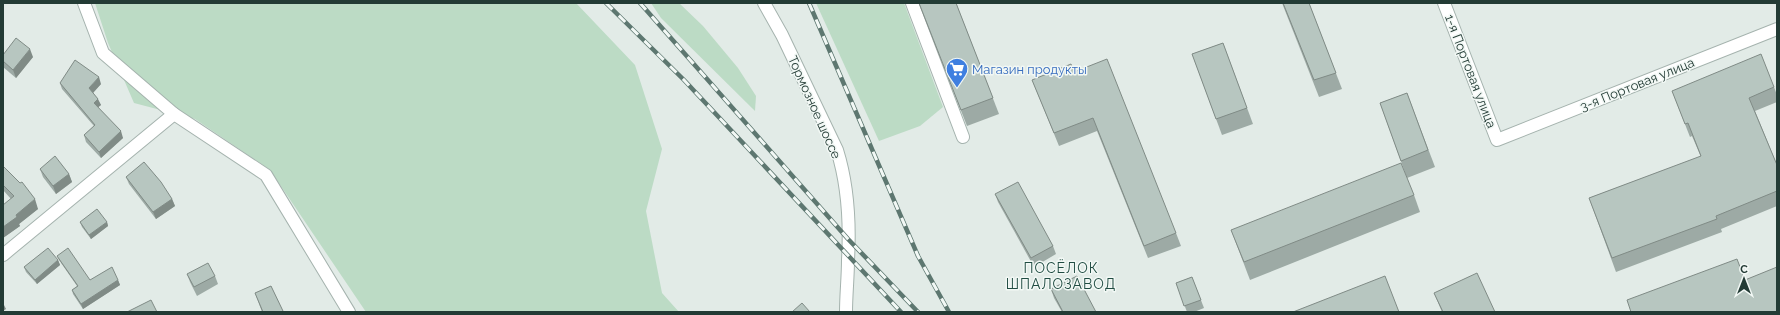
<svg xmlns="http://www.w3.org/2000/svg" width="1780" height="315" viewBox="0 0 1780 315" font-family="Raleway,sans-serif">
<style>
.green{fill:#bcdbc5}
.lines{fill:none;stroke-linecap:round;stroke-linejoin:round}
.minor-casing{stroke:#a5b3ae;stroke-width:14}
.minor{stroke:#fff;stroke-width:12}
.rail-casing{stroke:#5d7770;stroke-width:4.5}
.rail{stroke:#f2f8f5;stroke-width:3;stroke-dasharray:9;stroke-linecap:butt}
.wall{fill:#9daaa5}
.shaded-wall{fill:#808b86}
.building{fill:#b7c6c0;stroke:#808b86}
.labels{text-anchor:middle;stroke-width:3;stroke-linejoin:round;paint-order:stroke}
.shop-label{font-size:13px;fill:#366cbe;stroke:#f2f8f5;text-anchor:start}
.street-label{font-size:13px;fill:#233b35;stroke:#f2f8f5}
.neighbourhood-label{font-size:14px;letter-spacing:1px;fill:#204c42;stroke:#f2f8f5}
</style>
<rect width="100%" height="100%" fill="#e2ebe7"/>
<g class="green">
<polygon points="95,3 576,3 635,65 662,149 646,211 662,293 679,312 366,312 270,170 195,119 134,103 108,43"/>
<polygon points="651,3 679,3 703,26 738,68 756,96 755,111 661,18"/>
<polygon points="816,3 904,3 943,107 920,126 879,141"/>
</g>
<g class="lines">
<g class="minor-casing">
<g id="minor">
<polyline points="84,3 103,53 174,114 266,175 349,312"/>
<path d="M 764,3 L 782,35 L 837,150 C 848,185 850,224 848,260 C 848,277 846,295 846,312"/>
<polyline points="912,3 963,137"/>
<polyline points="1444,3 1497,140 1777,29"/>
<polyline points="3,255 174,114"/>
</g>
</g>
<use href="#minor" class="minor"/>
<g class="rail-casing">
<g id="rail">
<polyline points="606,3 684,80 901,312"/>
<polyline points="640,3 848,239 918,312"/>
<polyline points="809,3 918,256 949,312"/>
</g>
</g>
<use href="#rail" class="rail"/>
</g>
<g class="wall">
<polygon points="919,3 956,3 999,114 967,126"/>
<polygon points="1282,3 1309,3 1342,89 1319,97"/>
<polygon points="1223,43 1253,124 1222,135 1192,54"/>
<polygon points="3,55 33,57 16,78 3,67"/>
<polygon points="1074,72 1176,233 1181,246 1148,258 1097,131 1059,146 1032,80"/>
<polygon points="60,83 101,84 93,93 101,105 98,107 123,138 101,158 86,142 84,135 94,126 62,89"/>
<polygon points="1774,87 1777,95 1777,102 1755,111 1777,165 1777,206 1721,229 1722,232 1616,272 1589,198 1701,157 1692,136 1690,137 1672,91"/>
<polygon points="1407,93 1435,167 1407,178 1380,103"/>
<polygon points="3,166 38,209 19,224 20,226 3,238 11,199 3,190"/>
<polygon points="40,169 69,174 72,182 56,194 43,177"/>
<polygon points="126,177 172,199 175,206 156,219 129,184"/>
<polygon points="995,194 1053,246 1056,254 1034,267 998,202"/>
<polygon points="1414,195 1420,212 1250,280 1231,230"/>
<polygon points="80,222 107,222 108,226 91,239 82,227"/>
<polygon points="57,256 90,280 118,280 120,285 83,309 73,294 72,290 77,286 59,260"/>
<polygon points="58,260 60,265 37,284 26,272 24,267"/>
<polygon points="187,274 215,276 218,284 197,296 190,282"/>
<polygon points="1192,277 1204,308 1194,312 1187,312 1176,283"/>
<polygon points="271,286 283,312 262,312 258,301 255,293"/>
<polygon points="1051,289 1096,312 1062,312 1054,298"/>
<polygon points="1434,293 1495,312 1442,312"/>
</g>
<g class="shaded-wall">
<polygon points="30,49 33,57 16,78 13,70"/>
<polygon points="99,77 101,84 91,95 89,88"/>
<polygon points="98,99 101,105 96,109 94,103"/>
<polygon points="121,131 123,138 101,158 99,152"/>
<polygon points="69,174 72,182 56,194 53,186"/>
<polygon points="35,199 38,209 19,224 20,226 3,238 3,227 16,215"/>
<polygon points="172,199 175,206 156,219 153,212"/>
<polygon points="107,222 108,226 91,239 89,235"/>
<polygon points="58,260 60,265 37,284 35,280"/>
<polygon points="118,280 120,285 83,309 81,304"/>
<polygon points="4,305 6,309 3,311 3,306"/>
</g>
<g class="building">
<polygon points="919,3 956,3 993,98 961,110"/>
<polygon points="1283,3 1309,3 1336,73 1314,80"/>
<polygon points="16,38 30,49 13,70 3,61 3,55"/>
<polygon points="1223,43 1247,108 1216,119 1192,54"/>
<polygon points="1761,54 1774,87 1749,98 1777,165 1777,191 1716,216 1717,219 1612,258 1589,198 1701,156 1688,123 1685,124 1672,91"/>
<polygon points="1107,59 1176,233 1144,246 1093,118 1054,133 1032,80 1071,64 1074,72"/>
<polygon points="75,60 99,77 89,88 98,99 94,103 121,131 99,152 84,135 95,125 60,83"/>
<polygon points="1407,93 1428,150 1401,161 1380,103"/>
<polygon points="55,156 69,174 53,186 40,169"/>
<polygon points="144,162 161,182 172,199 153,212 126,177"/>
<polygon points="1401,163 1414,195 1244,262 1231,230"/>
<polygon points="3,166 20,183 22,182 35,199 16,215 17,217 3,227 3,205 14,196 3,185"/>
<polygon points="1018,182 1053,246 1031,258 995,194"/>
<polygon points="97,209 107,222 89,235 80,222"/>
<polygon points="48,248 58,260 35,280 24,267"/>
<polygon points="68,248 90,280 112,267 118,280 81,304 72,290 78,286 57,256"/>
<polygon points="1737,259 1745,280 1777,267 1777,312 1631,312 1627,300"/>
<polygon points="208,263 215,276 194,287 187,274"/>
<polygon points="1477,273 1495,312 1443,312 1434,293"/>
<polygon points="1077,276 1096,312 1063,312 1051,289"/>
<polygon points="1385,276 1399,312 1293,312"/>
<polygon points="1192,277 1201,300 1184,306 1176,283"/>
<polygon points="271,286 283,311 281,312 263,312 255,293"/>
<polygon points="151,300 157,312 127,312"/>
<polygon points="802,303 810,312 792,312"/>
</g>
<defs>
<g id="supermarket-pin" transform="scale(1.15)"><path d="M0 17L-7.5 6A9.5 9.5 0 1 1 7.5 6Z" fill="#3f7fe0" stroke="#f2f8f5"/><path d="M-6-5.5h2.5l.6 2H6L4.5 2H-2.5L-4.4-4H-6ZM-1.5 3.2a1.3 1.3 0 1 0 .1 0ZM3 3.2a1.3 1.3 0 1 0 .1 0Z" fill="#fff"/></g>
</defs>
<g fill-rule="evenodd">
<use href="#supermarket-pin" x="957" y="69"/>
</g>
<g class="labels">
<g class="shop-label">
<text x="972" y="74">Магазин продукты</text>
</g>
<g class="street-label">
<text transform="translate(1471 71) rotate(69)" y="5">1-я Портовая улица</text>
<text transform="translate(1637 84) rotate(-22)" y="5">3-я Портовая улица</text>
<text transform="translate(815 107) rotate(66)" y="5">Тормозное шоссе</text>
</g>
<g class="neighbourhood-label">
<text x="1061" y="273">ПОСЁЛОК<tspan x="1061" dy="16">ШПАЛОЗАВОД</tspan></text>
</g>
</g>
<rect width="1780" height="315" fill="none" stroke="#233b35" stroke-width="8"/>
<g transform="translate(1744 279)" stroke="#f2f8f5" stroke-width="3" paint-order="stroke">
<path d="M0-3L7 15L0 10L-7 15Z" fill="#233b35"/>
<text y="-6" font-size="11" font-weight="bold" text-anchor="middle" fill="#233b35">С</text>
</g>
</svg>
